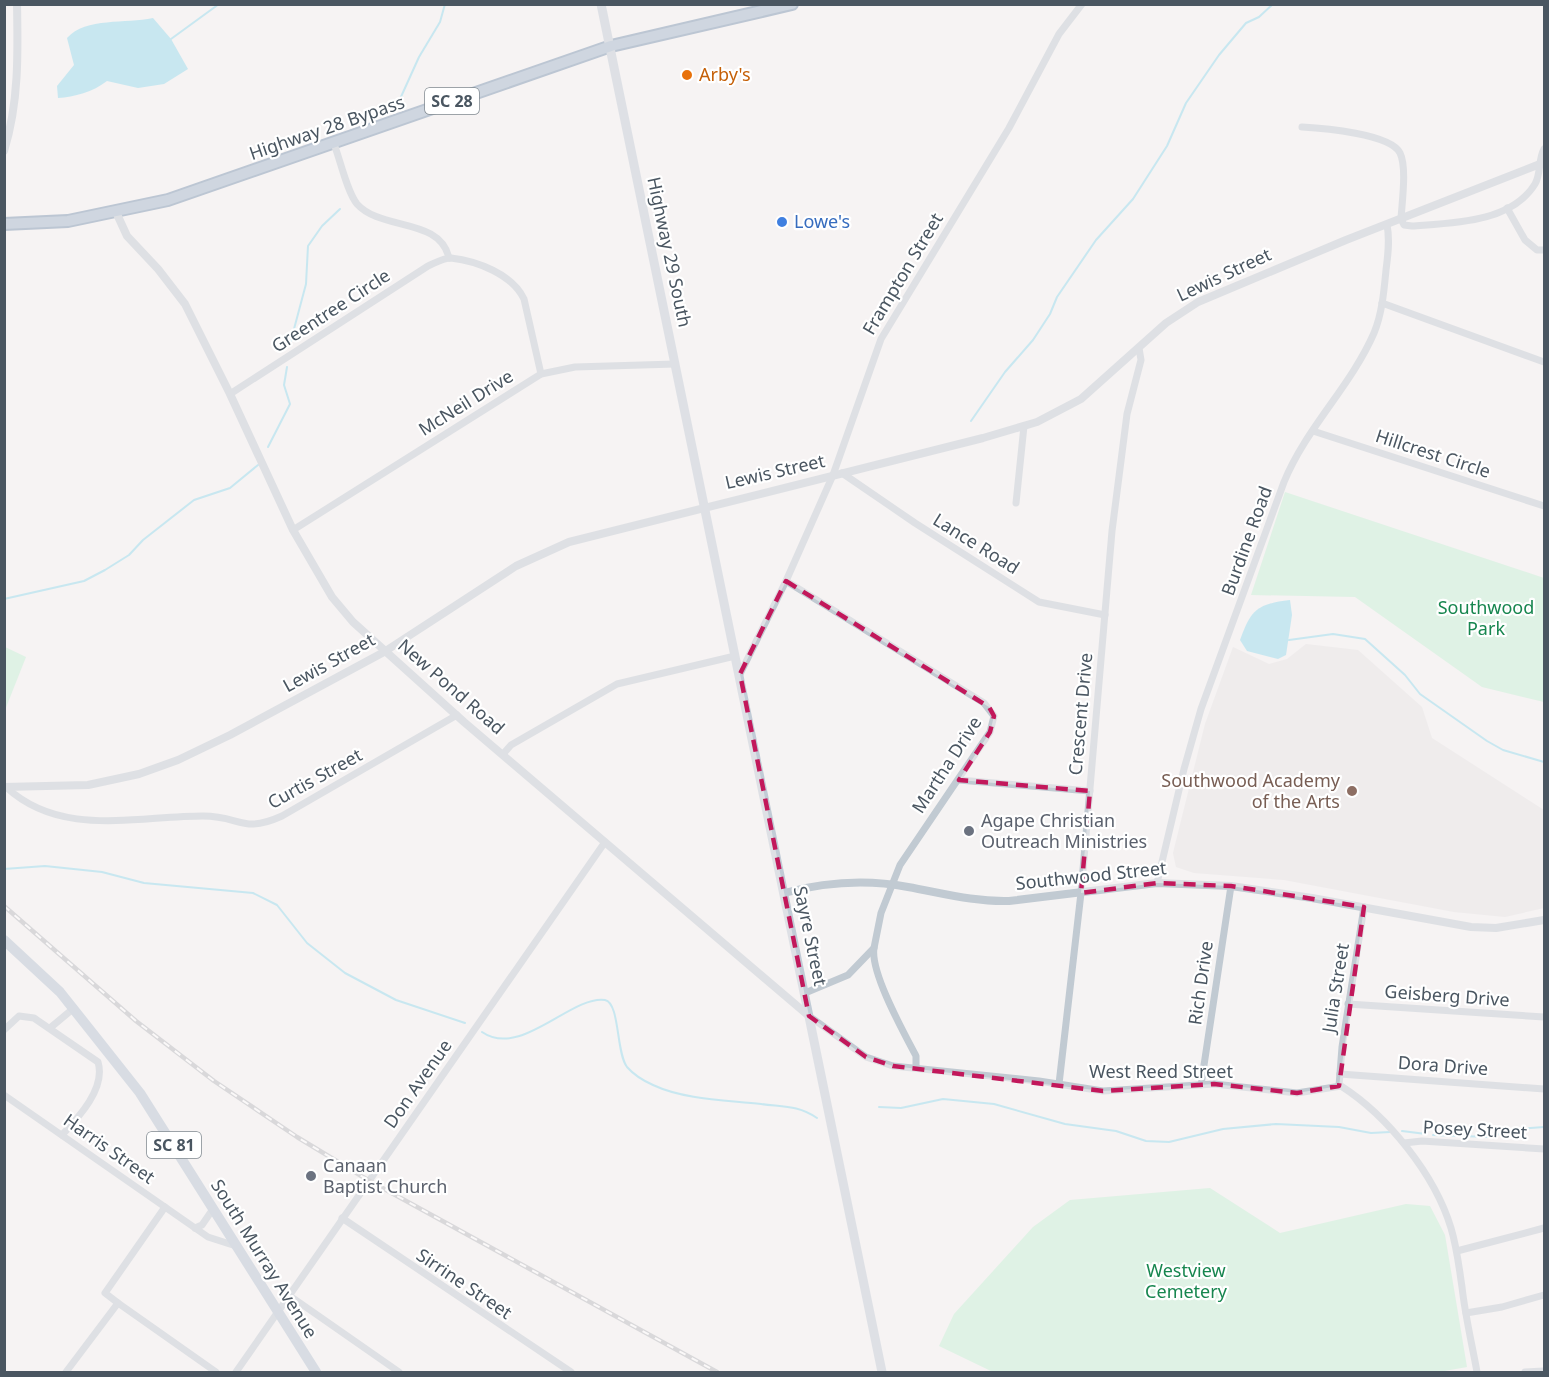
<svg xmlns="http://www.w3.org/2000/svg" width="1549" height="1377" viewBox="0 0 1549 1377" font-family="'Noto Sans',sans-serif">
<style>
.education{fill:#e6e4e5}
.green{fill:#c3f1d5}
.water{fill:#90daee}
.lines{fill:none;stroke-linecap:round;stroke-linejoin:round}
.stream{stroke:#90daee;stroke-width:2}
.trunk-casing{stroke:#7690ad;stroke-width:14}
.minor{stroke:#c1cad2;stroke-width:7}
.tertiary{stroke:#c1cad2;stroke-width:8}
.secondary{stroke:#c1cbd6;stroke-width:9}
.primary{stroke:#b3c2d1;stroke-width:10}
.trunk{stroke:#9fb4c9;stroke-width:10}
.rail-casing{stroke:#b5b8bd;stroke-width:4.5}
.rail{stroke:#fff;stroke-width:2;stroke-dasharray:7;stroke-linecap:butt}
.marked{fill:none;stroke:#c2185b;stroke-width:4.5;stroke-dasharray:12 8;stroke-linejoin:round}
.food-dot{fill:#e8710a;stroke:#fff;stroke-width:2}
.shop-dot{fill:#3f7fe0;stroke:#fff;stroke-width:2}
.education-dot{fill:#8d6e63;stroke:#fff;stroke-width:2}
.worship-dot{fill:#6b7280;stroke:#fff;stroke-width:2}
.labels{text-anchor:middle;stroke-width:4.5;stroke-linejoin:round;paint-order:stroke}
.shield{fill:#fff;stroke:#808990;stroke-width:1.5}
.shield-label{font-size:16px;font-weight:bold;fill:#4a5661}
.food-label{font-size:18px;fill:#c56008;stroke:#fff;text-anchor:start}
.street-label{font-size:18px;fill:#4a5661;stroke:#fff}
.shop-label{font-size:18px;fill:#366cbe;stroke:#fff;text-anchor:start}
.park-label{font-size:18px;fill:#17864f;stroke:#fff}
.education-label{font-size:18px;fill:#785e54;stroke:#fff;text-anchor:end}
.worship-label{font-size:18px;fill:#5b616d;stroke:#fff;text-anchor:start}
</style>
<rect width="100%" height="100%" fill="#f5f3f3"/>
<polygon class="education" points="1306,644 1358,650 1422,707 1432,738 1544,810 1544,908 1505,917 1454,912 1284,880 1194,873 1176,867 1173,853 1205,724 1233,647 1269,664 1287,659"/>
<g class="green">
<polygon points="1285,492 1544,578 1544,702 1482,687 1355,597 1251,595"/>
<polygon points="5,647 26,657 5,710 4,647"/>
<polygon points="1210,1188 1280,1233 1406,1204 1430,1206 1445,1235 1467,1367 1439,1372 993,1372 939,1346 954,1314 1033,1227 1070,1200"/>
</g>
<g class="water">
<path d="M 153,18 L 171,39 L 188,69 L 164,84 L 138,88 L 107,81 C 93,92 74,97 58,98 L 57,86 L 74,65 L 67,38 C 86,17 126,24 153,18 Z"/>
<path d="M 1290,600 L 1292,615 L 1286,655 L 1278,659 L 1247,651 L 1240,640 C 1251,610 1257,604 1290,600 Z"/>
</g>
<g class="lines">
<g class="stream">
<polyline points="171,39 219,4"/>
<polyline points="400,99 419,57 440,22 445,4"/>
<polyline points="290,344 306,284 308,246 322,226 340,209"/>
<polyline points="971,421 1005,372 1033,340 1050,314 1057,297 1096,240 1133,199 1167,146 1186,103 1219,55 1246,23 1259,17 1273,4"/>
<polyline points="268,447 290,404 284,385 287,367"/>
<polyline points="4,599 84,581 105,570 129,555 143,540 194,500 230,488 258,465"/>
<polyline points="1289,640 1333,634 1365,639 1405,675 1420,694 1487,741 1503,750 1544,762"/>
<polyline points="4,869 45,866 102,872 144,883 253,893 277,905 307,943 345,973 396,1000 465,1023"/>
<path d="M 482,1032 C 521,1059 571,995 605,1000 C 620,1003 616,1053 627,1067 C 634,1075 644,1081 653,1085 C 685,1100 727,1100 761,1104 C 783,1107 798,1105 817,1118"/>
<polyline points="879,1107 901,1108 943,1099 994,1104 1065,1124 1116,1131 1146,1141 1169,1142 1223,1129 1276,1124 1339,1127 1371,1133 1390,1132"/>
<polyline points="1402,1131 1426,1134"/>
<polyline points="1433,1135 1489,1137 1518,1129 1544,1127"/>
</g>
<g class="trunk-casing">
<polyline id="trunk" points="4,224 68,221 168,200 611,46 792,4"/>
</g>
<g class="minor">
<path d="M 1302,127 C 1323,128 1391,134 1400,153 C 1407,167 1402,202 1401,219 L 1404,225 L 1412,226 C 1452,223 1511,223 1535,184 C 1541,174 1538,160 1544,149"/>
<path d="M 334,144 C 340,159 347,192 357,204 C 381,231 440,217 449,258"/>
<polyline points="1507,208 1525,240 1537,250 1544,250"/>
<polyline points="1382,303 1544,362"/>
<path d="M 230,394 L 428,266 C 435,263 443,258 451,258 C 477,261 512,274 524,299 L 541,374"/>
<polyline points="1313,431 1544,506"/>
<polyline points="842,473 915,523 1039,602 1105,615"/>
<polyline points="1016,503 1024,426"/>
<polyline points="293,530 541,374 575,367 675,364"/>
<polyline points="786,581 984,703 994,716 990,732 900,865 881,913 874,948 848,975 805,993"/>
<polyline points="740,674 786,581 833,475 881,339 1009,128 1059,34 1082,4"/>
<polyline points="503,754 511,745 617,684 735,656"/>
<polyline points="959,780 1090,791"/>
<path d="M 6,787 C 61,838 136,816 203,816 C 241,816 242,834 282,816 L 457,715"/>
<path d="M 1157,883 L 1184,769 L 1201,709 L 1284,482 C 1306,428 1351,386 1374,333 C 1382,314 1384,291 1386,270 C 1388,255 1390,239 1387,225"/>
<path d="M 874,948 C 870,972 904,1033 916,1056 L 916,1067"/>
<polyline points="1348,1004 1544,1017"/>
<path d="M 809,1016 L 866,1057 L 893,1066 L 1039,1081 L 1103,1091 L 1214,1084 L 1297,1093 L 1341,1086 C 1388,1116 1435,1175 1451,1228 C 1457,1248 1459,1267 1462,1287 C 1465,1315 1472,1344 1477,1372"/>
<polyline points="50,1028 74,1008"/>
<path d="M 4,1030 L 19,1016 L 34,1018 L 98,1062 C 106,1088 79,1117 62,1135"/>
<polyline points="1340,1074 1544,1089"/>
<polyline points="1059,1084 1081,893 1112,531 1127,414 1141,360 1139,348"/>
<polyline points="1201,1085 1231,886"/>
<polyline points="1339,1086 1342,1047 1364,907"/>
<polyline points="4,1095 208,1237 236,1246"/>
<polyline points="1404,1143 1422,1141 1544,1149"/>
<polyline points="342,1218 571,1372"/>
<polyline points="195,1228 202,1225 213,1209"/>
<polyline points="1457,1251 1544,1228"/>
<polyline points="290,1296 399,1372"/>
<polyline points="118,1303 216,1372"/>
<polyline points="1466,1313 1502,1307 1544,1295"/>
<polyline points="66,1372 118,1303 105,1293 165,1207"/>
<polyline points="236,1372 605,842"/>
<polyline points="1525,1372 1544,1371"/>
</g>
<g class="tertiary">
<path d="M 4,151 C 19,103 18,53 17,4"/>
<polyline points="116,212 127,236 158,269 185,304 230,394 293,530 332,597 353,622 464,722 809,1016"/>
<polyline points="4,787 88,785 139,774 178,760 230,735 384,652 516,566 569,542 983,438 1037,422 1081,399 1166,323 1198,302 1346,240 1540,164"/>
<path d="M 784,893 C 825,882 866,879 908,887 C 942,893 974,902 1009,901 L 1157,883 L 1231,886 L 1312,898 L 1471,927 L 1496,928 L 1544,920"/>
</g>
<polyline class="secondary" points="601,4 882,1372"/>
<polyline class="primary" points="4,940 60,992 140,1093 316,1372"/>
<use href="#trunk" class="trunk"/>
<g class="rail-casing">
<polyline id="rail" points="4,906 136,1021 214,1081 297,1137 368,1180 717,1372"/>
</g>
<use href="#rail" class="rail"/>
</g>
<path d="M0 0H1549V1377H0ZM 786,581 L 989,707 L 994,716 L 990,732 L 959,780 L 1090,791 L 1081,893 L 1157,883 L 1231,886 L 1364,907 L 1339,1086 L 1297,1093 L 1214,1084 L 1103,1091 L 893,1066 L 866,1057 L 809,1016 L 740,674 Z" fill="#f5f3f3" fill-opacity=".55" fill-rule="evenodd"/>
<path class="marked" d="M 786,581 L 989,707 L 994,716 L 990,732 L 959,780 L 1090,791 L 1081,893 L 1157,883 L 1231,886 L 1364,907 L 1339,1086 L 1297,1093 L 1214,1084 L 1103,1091 L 893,1066 L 866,1057 L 809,1016 L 740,674 Z"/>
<circle class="food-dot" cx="687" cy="75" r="6"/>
<circle class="shop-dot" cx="782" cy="222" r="6"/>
<circle class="education-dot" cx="1352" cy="791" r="6"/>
<g class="worship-dot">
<circle cx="969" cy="831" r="6"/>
<circle cx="311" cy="1176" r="6"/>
</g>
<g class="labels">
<g class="shield">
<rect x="425" y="88" width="54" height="26" rx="4.5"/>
<rect x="147" y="1132" width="54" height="26" rx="4.5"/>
</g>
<g class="shield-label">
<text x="452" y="107">SC 28</text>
<text x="174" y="1151">SC 81</text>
</g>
<g class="food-label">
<text x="699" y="81">Arby's</text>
</g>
<g class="street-label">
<text transform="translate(327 128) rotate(-19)" y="6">Highway 28 Bypass</text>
<text transform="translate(669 252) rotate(78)" y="6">Highway 29 South</text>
<text transform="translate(903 274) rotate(-59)" y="6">Frampton Street</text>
<text transform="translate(1224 275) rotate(-25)" y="6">Lewis Street</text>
<text transform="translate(331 311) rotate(-33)" y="6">Greentree Circle</text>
<text transform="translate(466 403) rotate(-32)" y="6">McNeil Drive</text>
<text transform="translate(1433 454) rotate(18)" y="6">Hillcrest Circle</text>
<text transform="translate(775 472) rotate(-13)" y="6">Lewis Street</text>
<text transform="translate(1247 541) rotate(-70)" y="6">Burdine Road</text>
<text transform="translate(976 544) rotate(32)" y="6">Lance Road</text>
<text transform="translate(329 663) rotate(-29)" y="6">Lewis Street</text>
<text transform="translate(451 687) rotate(41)" y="6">New Pond Road</text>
<text transform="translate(1081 714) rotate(-85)" y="6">Crescent Drive</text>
<text transform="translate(947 765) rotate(-57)" y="6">Martha Drive</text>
<text transform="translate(315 779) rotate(-29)" y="6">Curtis Street</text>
<text transform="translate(1091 876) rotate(-6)" y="6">Southwood Street</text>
<text transform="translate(810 936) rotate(78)" y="6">Sayre Street</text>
<text transform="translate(1201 983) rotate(-82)" y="6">Rich Drive</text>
<text transform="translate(1336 988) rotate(-81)" y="6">Julia Street</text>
<text transform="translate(1447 996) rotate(4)" y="6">Geisberg Drive</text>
<text transform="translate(1443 1066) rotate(4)" y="6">Dora Drive</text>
<text x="1161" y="1078">West Reed Street</text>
<text transform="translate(418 1084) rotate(-55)" y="6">Don Avenue</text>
<text transform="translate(1475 1130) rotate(3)" y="6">Posey Street</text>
<text transform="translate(109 1149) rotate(35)" y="6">Harris Street</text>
<text transform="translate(264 1259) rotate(58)" y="6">South Murray Avenue</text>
<text transform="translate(464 1284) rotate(34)" y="6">Sirrine Street</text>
</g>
<g class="shop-label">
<text x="794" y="228">Lowe's</text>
</g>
<g class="park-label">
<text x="1486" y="614">Southwood<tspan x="1486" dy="21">Park</tspan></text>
<text x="1186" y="1277">Westview<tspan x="1186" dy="21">Cemetery</tspan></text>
</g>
<g class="education-label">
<text x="1340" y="787">Southwood Academy<tspan x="1340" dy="21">of the Arts</tspan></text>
</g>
<g class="worship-label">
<text x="981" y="827">Agape Christian<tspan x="981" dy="21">Outreach Ministries</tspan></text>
<text x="323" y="1172">Canaan<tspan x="323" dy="21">Baptist Church</tspan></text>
</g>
</g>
<rect width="1549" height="1377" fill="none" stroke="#4a5661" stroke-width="12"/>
</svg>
